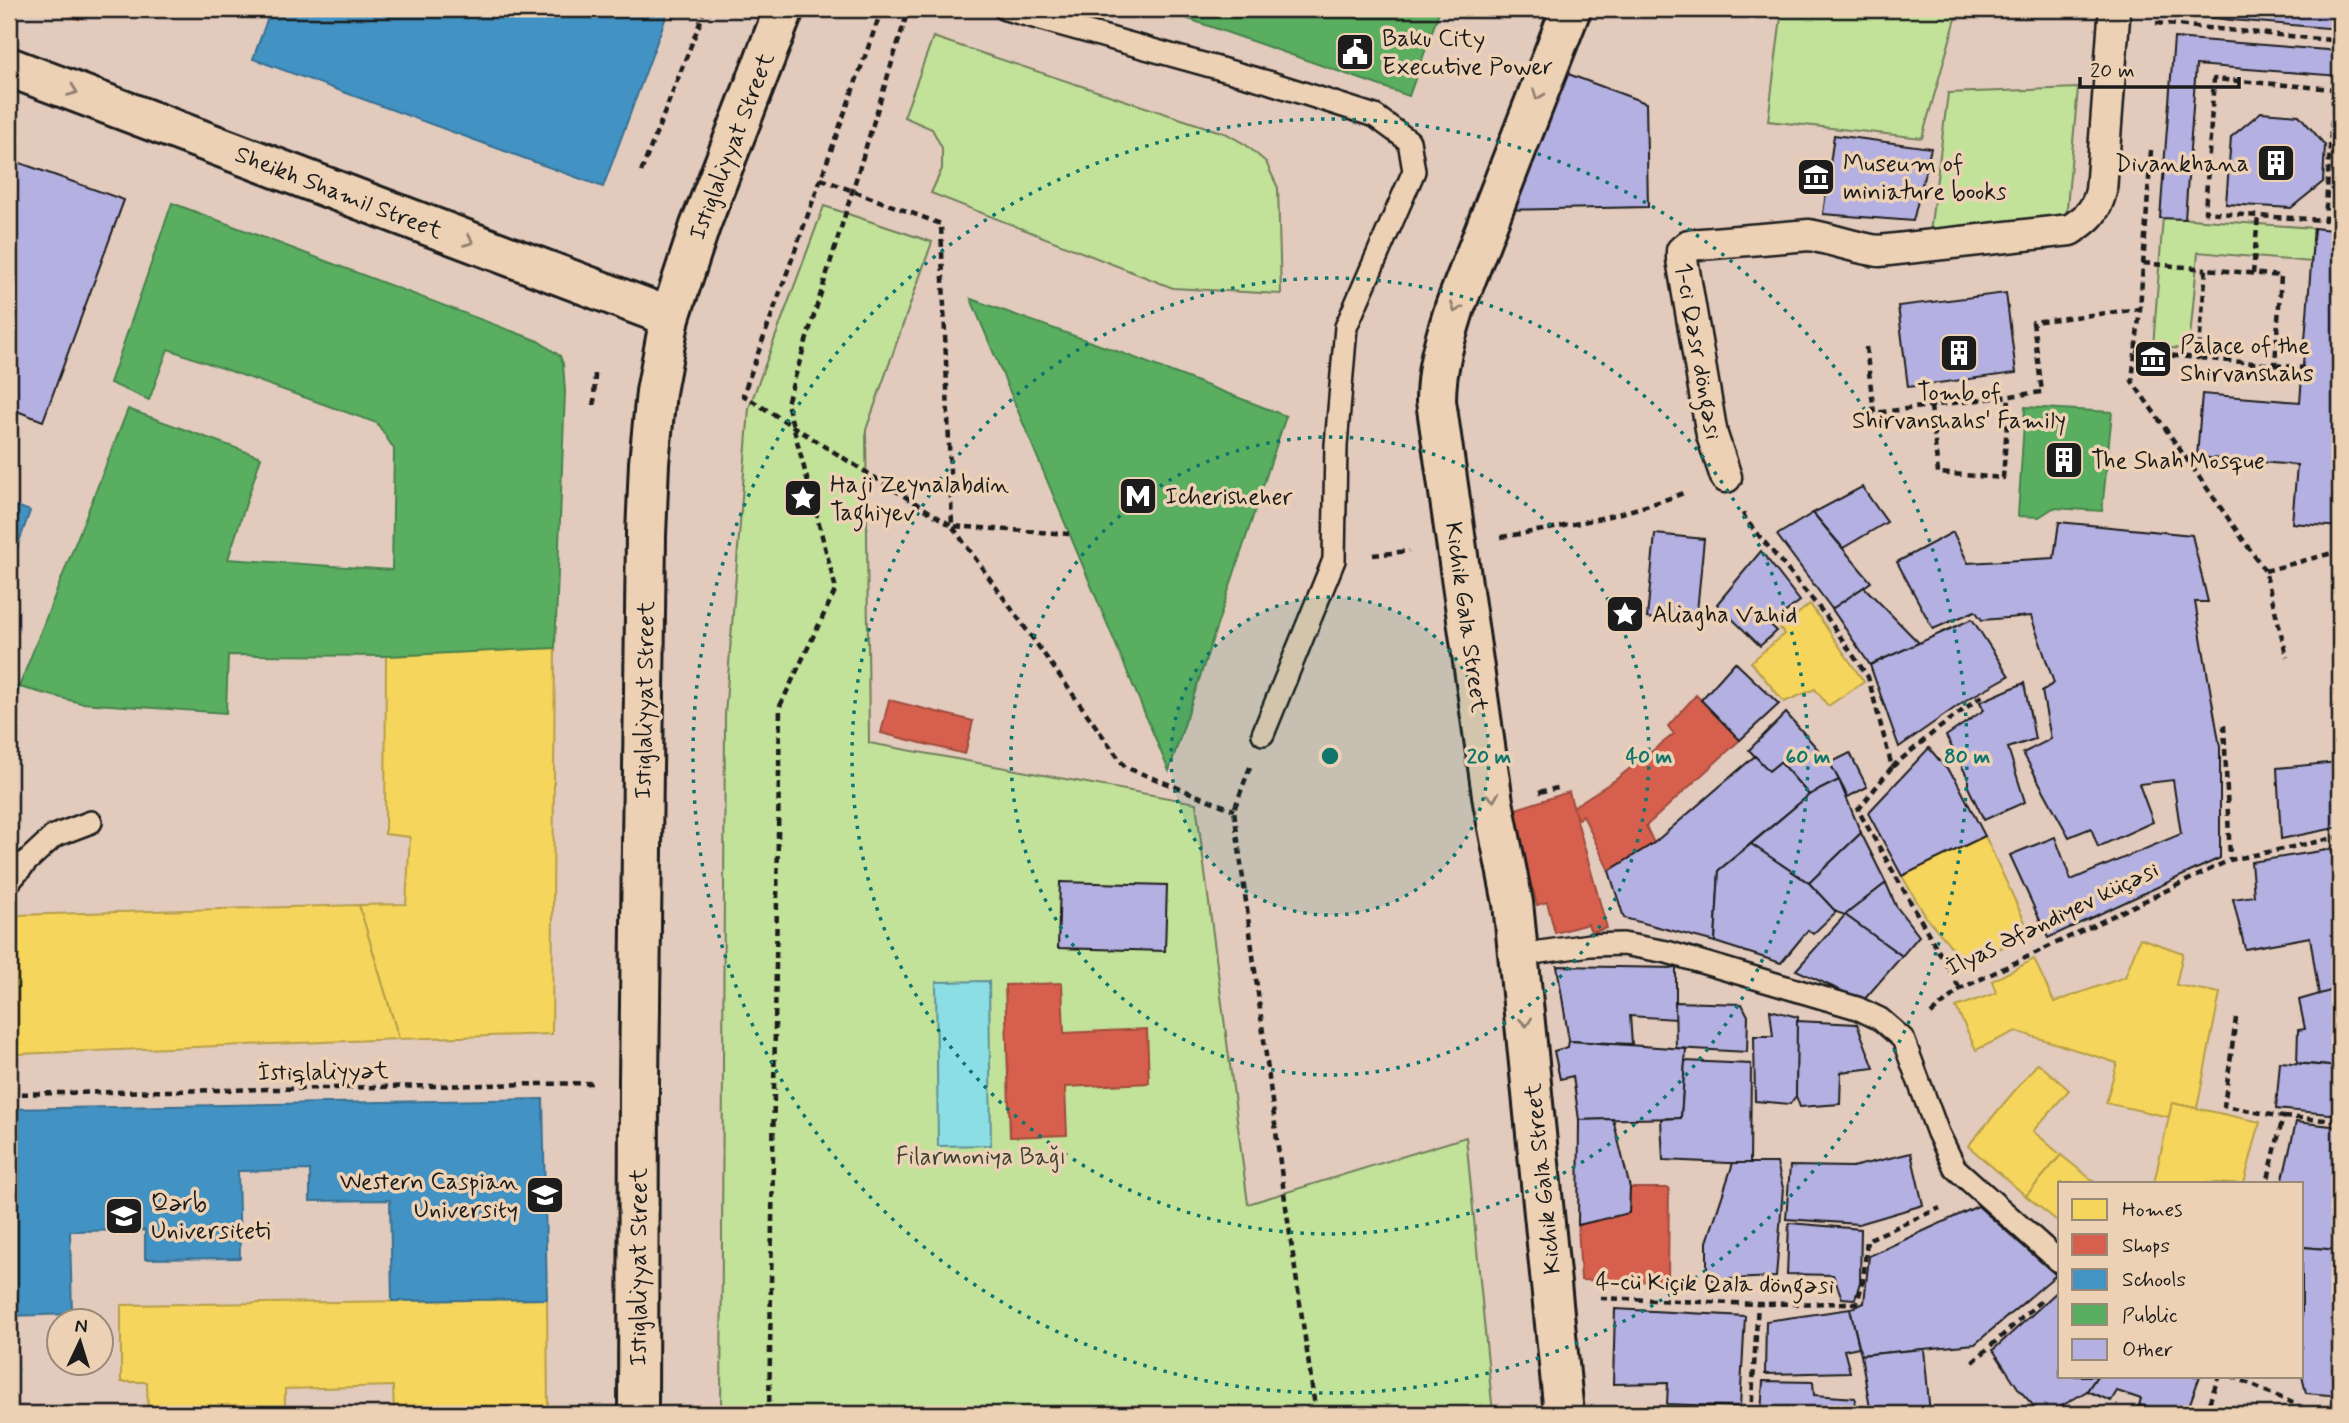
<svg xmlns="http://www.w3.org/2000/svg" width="2349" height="1423" viewBox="0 0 2349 1423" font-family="Mynerve,sans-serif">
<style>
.green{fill:#c2e199;stroke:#6f7e5a;stroke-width:2}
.water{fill:#8cdee5;stroke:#5f9095;stroke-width:2}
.homes{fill:#f6d55c;stroke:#b59e49;stroke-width:2}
.shops{fill:#d6604d;stroke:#9e4c3e;stroke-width:2}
.schools{fill:#4393c3;stroke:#376f91;stroke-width:2}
.public{fill:#5aae61;stroke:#47824c;stroke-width:2}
.building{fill:#b4b0e1;stroke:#1c1c1c;stroke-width:2}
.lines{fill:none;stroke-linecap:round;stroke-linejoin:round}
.service-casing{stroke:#1c1c1c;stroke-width:26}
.pedestrian-casing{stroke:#1c1c1c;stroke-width:35}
.minor-casing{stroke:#1c1c1c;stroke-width:44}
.primary-casing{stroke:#1c1c1c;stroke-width:44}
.path{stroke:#1c1c1c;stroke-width:4.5;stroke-dasharray:7 5;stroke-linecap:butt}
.service{stroke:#edd1b4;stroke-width:21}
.pedestrian{stroke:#edd1b4;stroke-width:30}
.minor{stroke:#edd1b4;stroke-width:38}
.primary{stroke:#edd1b4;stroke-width:38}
.oneway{stroke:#8f8070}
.ring{fill:none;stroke:#0f766e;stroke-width:3.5;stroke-dasharray:3.5 7}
.labels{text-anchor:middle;stroke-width:7;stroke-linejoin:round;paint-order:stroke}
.poi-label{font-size:24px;fill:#1c1c1c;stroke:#edd1b4;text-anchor:start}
.street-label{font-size:24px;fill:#1c1c1c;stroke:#edd1b4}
.park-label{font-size:24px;fill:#3d4335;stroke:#edd1b4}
.centre{fill:#0f766e;stroke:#edd1b4;stroke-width:3.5}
.ring-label{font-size:21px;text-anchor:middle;font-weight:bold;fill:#0f766e;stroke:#edd1b4;stroke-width:7;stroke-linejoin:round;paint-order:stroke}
</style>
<rect width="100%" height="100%" fill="#e2cabd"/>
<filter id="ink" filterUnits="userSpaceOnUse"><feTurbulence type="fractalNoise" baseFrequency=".0143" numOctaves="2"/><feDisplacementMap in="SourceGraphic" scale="14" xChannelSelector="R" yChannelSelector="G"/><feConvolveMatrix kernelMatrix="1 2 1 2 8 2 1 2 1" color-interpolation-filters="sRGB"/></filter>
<g filter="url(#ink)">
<g class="green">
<polygon points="1782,9 1979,9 1957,15 1922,138 1768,121"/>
<polygon points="933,37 1227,134 1246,145 1266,162 1278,188 1281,294 1173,288 931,193 942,169 942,148 932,129 904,117"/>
<polygon points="2078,88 2066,218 1930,232 1948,93"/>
<polygon points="824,206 932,242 866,430 869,743 1196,803 1248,1204 1466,1137 1493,1414 721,1414 725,715 749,408"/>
<polygon points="2163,217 2314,228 2311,262 2198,252 2189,349 2153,347"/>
</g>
<polygon class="water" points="989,981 991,1145 938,1146 936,982"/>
<g class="homes">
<polygon points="1810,604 1864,682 1828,706 1815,689 1784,702 1751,662 1784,634 1780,628"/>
<polygon points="555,648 552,1034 399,1039 359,905 406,904 410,837 385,834 386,656"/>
<polygon points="1985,836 2030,933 1967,965 1926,917 1902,876"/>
<polygon points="359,905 399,1039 17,1054 16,915"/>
<polygon points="2140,938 2183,953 2176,985 2220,993 2197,1108 2172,1103 2169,1117 2106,1103 2117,1063 2016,1031 1976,1050 1956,1007 1996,993 1992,981 2034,959 2054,1002 2125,977"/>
<polygon points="2038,1063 2069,1090 2033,1131 2061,1155 2026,1196 1968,1146"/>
<polygon points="2172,1103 2260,1122 2244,1183 2154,1183"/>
<polygon points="2061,1155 2096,1183 2060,1183 2060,1223 2026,1196"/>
<polygon points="547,1299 548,1414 394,1414 393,1386 285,1389 285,1414 148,1414 147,1382 121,1382 121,1305"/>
</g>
<g class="shops">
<polygon points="50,9 82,9 79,19"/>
<polygon points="1696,695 1740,740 1646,826 1654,843 1609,871 1583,815 1577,820 1573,807 1615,780 1674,734 1668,726"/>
<polygon points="889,700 973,721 965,754 881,733"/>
<polygon points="1569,792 1607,928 1591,932 1588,924 1555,933 1547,902 1537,905 1533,889 1527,890 1513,810"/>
<polygon points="1062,983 1064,1033 1147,1029 1149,1083 1065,1087 1067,1135 1010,1137 1005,985"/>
<polygon points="1630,1188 1669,1188 1668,1282 1581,1280 1578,1225 1629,1213"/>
</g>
<g class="schools">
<polygon points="271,9 463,10 669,9 603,187 253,59"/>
<polygon points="9,503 30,511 9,570"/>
<polygon points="9,683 19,687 9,716"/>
<polygon points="543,1099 547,1299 392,1301 390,1200 310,1201 310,1170 238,1171 240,1258 145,1259 145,1230 70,1231 72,1314 9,1316 9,1109"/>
</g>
<g class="public">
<polygon points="1160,9 1440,9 1409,96"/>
<polygon points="172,203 538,341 560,356 563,364 565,391 555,648 386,656 228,655 226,713 81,703 19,687 128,409 261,457 228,559 392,570 394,449 377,423 168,349 149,400 110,383"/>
<polygon points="971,299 1122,353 1286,416 1169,771"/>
<polygon points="2025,407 2112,412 2102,511 2053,508 2039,517 2018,516"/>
</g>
<g class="building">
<polygon points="2162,9 2340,9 2340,29 2231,20 2162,11"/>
<polygon points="2174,38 2340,51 2340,76 2196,65 2185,219 2160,218"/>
<polygon points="1552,68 1646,103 1648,207 1499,210"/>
<polygon points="2261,112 2299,115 2325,145 2323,182 2291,208 2226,204 2231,137"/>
<polygon points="1834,135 1931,148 1913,221 1823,214"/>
<polygon points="9,159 124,200 43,421 9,408"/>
<polygon points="2340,169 2340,231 2335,231"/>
<polygon points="2314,228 2340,231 2340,527 2292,523 2297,465 2197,457 2202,394 2300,402"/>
<polygon points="2006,293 2016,373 1908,387 1898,306"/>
<polygon points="1862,487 1887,522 1843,548 1813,513"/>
<polygon points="1813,513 1871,582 1832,609 1777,535"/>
<polygon points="2059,522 2192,535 2208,602 2195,602 2220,747 2220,858 2048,938 2010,855 2055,837 2071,880 2181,834 2173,780 2139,784 2153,822 2098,847 2091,828 2069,837 2023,753 2051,739 2042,691 2054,683 2031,616 1982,620 1975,611 1933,629 1897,562 1953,532 1968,563 2054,558"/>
<polygon points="1655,534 1704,539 1696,622 1647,618"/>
<polygon points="1761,551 1800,601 1770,624 1777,631 1760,646 1717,604"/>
<polygon points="1864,587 1919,643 1870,665 1832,609"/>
<polygon points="1972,619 2009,676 1966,700 1899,747 1870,665"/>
<polygon points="1735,662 1779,704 1740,740 1701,700"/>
<polygon points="2024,683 2035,739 2008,748 2025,802 1984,820 1968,787 1968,778 1946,736 1984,710 1980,702"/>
<polygon points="1786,713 1830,763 1839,780 1809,795 1780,762 1769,771 1749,750"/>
<polygon points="1929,748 1956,780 1985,836 1902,876 1868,813"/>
<polygon points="1850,753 1867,787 1848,797 1830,763"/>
<polygon points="1755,756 1769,771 1780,762 1809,795 1719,870 1715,942 1624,918 1609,871 1654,843"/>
<polygon points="2338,762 2340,770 2340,827 2281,839 2277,768"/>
<polygon points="1839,780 1861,833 1809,883 1751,844 1809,795"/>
<polygon points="1861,833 1886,883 1845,915 1836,912 1809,883"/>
<polygon points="1751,844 1809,883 1836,912 1813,934 1808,930 1781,963 1715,942 1719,870"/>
<polygon points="2340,848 2340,988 2319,995 2310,937 2245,949 2233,899 2254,896 2251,862"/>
<polygon points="1060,882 1167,885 1165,951 1058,948"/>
<polygon points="1886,883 1896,906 1919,936 1902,956 1845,915"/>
<polygon points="1845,915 1902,956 1863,1001 1796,970"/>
<polygon points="1557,966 1676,968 1676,1019 1630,1016 1632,1044 1569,1041"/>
<polygon points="2340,988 2340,1067 2297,1063 2298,1030 2305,1029 2299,1000"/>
<polygon points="1675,1002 1742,1004 1748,1016 1747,1052 1676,1048"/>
<polygon points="1770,1010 1798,1017 1796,1096 1790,1104 1755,1101 1754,1036 1773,1036"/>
<polygon points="1797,1021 1857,1024 1874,1068 1841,1072 1840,1104 1800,1107 1796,1096"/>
<polygon points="1569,1041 1686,1049 1681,1118 1579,1120 1573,1076 1560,1079 1554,1051 1568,1047"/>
<polygon points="1685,1061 1751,1064 1750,1164 1663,1160 1661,1119 1681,1118"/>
<polygon points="2280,1062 2340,1067 2340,1115 2276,1109"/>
<polygon points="1613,1119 1630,1188 1629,1213 1578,1225 1579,1120"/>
<polygon points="2296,1122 2340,1127 2340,1250 2302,1247 2302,1183 2282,1183"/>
<polygon points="1911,1153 1923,1205 1859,1224 1786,1219 1790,1166 1852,1167"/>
<polygon points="1733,1163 1777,1163 1783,1188 1776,1277 1707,1280 1707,1242"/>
<polygon points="1978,1206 2056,1275 1975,1344 1861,1355 1850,1309 1864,1303 1869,1256"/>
<polygon points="1789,1223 1861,1229 1860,1282 1855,1299 1842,1298 1833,1275 1787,1274"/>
<polygon points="2302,1247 2340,1250 2340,1396 2306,1393 2302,1376"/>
<polygon points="2060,1289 2060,1376 2097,1376 2087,1391 2048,1414 2041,1414 2020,1391 1993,1350"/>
<polygon points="1615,1309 1745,1316 1740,1407 1667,1404 1668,1383 1613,1384"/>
<polygon points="1850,1309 1859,1347 1844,1350 1850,1372 1765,1374 1766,1321"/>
<polygon points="1924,1349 1930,1414 1871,1414 1861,1355"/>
<polygon points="2097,1376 2200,1376 2186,1414 2139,1405 2141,1399 2117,1391 2111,1401 2087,1391"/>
<polygon points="1763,1381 1813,1382 1814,1395 1855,1398 1854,1414 1761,1414"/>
<polygon points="2139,1405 2178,1414 2136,1414"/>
<polygon points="2216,1408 2255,1413 2255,1414 2214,1414"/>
</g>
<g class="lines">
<g class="service-casing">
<g id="service">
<polyline points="1005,9 1268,82 1375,116 1409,141 1414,171 1346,327 1336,445 1334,560 1263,734"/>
<polyline points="9,882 27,861 54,836 91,822"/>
<polyline points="1519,955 1590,945 1623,944 1667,952 1857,1008 1880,1019 1903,1039 1938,1133 1955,1168 2060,1262"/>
</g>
</g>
<g class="pedestrian-casing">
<path id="pedestrian" d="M 1726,477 L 1712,435 L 1682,259 L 1682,251 L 1689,245 L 1809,235 C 1833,239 1855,248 1879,251 L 2070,230 C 2087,219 2096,212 2101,191 L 2114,18"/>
</g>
<g class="minor-casing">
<path id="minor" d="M 1564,1414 L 1513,903 L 1493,802 L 1436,401 C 1436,366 1445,340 1455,307 L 1571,9"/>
</g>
<g class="primary-casing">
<g id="primary">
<polyline points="9,67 670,317"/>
<polyline points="638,1414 639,1082 646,535 649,463 656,392 670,317 700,226 784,9"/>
</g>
</g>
<g class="path">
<polyline points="882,9 743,395 952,526 1069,534"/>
<polyline points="2156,23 2340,41"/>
<polyline points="2151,150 2140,309 2132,381 2265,571 2287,657"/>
<polyline points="641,172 703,15"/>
<polyline points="821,179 941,224 952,526 1125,767 1234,810"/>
<polyline points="2143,263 2206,269"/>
<polyline points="2253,274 2258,216 2205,212 2214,79 2334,89 2325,220 2258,216"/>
<polyline points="1866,347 1874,413 2042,392 2033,322 2140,309"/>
<polyline points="2136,352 2198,358 2206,269 2281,276 2275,365 2198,358"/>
<polyline points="2275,365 2303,368"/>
<polyline points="594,405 595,373"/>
<polyline points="1931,406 1938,473 2003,478 2009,397"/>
<polyline points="1743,513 1746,520 1826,616 1868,677 1892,767 1858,810 1960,989"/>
<path d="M 1501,537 C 1564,527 1627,515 1686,492"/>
<polyline points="1373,555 1409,551"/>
<polyline points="2265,571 2340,551"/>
<polyline points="2224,725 2230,860"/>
<polyline points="1250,767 1234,810 1284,1193 1316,1414"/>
<polyline points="1892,767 1934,732 1983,695"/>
<polyline points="1539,792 1562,787"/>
<polyline points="1931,1014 1960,989 2230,860 2340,837"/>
<polyline points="2236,1018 2224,1106 2283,1117 2267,1183"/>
<polyline points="9,1094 592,1083"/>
<polyline points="2283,1117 2340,1121"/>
<polyline points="1600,1298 1758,1304 1857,1303 1863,1281 1867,1240 1940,1208"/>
<polyline points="1973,1362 2044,1298"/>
<polyline points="2232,1376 2304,1408 2340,1413"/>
<polyline points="769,1414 780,706 836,589 787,403 906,17 906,9"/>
<polyline points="1751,1414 1758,1304"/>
<polyline points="2205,1414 2219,1376"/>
</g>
<use href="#service" class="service"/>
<use href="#pedestrian" class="pedestrian"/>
<use href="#minor" class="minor"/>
<use href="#primary" class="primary"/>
</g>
<defs><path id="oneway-chevron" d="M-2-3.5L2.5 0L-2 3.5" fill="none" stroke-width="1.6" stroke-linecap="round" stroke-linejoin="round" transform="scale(1.75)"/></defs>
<g class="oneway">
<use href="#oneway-chevron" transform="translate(73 91) rotate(21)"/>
<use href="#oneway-chevron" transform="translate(1538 95) rotate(111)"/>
<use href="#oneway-chevron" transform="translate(469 241) rotate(21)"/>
<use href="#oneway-chevron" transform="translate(1456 308) rotate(110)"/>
<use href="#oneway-chevron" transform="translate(1493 797) rotate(81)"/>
<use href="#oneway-chevron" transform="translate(1526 1022) rotate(84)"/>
</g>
</g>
<circle cx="1330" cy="756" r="159" fill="#0f766e" fill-opacity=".12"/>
<g class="ring">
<circle cx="1330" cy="756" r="159"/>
<circle cx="1330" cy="756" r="319"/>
<circle cx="1330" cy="756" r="478"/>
<circle cx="1330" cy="756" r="637"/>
</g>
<defs>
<g id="civic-square" transform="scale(2.0125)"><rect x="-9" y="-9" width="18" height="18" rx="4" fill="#1c1c1c" stroke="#edd1b4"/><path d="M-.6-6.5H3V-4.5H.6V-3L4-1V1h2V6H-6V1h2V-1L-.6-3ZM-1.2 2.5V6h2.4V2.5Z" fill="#fff"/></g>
<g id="building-square" transform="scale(2.0125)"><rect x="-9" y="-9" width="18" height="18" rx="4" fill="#1c1c1c" stroke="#edd1b4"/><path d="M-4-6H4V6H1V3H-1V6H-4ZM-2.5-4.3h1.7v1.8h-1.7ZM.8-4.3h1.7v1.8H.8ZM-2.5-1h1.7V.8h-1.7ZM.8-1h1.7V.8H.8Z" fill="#fff"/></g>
<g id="museum-square" transform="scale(2.0125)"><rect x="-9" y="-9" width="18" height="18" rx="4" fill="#1c1c1c" stroke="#edd1b4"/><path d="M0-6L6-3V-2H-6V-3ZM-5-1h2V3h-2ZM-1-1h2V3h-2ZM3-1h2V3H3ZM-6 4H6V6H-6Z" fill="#fff"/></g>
<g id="metro-square" transform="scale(2.0125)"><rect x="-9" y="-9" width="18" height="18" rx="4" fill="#1c1c1c" stroke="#edd1b4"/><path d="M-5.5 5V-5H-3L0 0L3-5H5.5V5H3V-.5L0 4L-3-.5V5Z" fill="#fff"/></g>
<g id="sight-square" transform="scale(2.0125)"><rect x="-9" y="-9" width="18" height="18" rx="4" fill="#1c1c1c" stroke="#edd1b4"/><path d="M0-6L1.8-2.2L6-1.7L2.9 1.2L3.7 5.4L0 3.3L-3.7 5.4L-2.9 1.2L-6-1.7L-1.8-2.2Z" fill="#fff"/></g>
<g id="university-square" transform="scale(2.0125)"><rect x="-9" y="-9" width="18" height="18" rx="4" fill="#1c1c1c" stroke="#edd1b4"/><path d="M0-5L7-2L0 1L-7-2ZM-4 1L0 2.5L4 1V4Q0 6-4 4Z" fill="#fff"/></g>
</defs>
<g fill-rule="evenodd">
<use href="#civic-square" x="1355" y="52"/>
<use href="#building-square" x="2276" y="163"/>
<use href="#museum-square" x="1816" y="177"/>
<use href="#building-square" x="1959" y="353"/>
<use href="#museum-square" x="2153" y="359"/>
<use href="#building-square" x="2064" y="460"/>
<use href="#metro-square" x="1138" y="496"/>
<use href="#sight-square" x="803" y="498"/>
<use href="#sight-square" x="1625" y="614"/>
<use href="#university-square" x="545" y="1195"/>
<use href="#university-square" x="124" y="1216"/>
</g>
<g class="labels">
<g class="poi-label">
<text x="1382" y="46">Baku City<tspan x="1382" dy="28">Executive Power</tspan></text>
<text x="1843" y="171">Museum of<tspan x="1843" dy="28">miniature books</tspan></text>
<text x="2249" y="171" text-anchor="end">Divankhana</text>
<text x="2180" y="353">Palace of the<tspan x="2180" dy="28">Shirvanshahs</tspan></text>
<text x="1959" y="400" text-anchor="middle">Tomb of<tspan x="1959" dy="28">Shirvanshahs' Family</tspan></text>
<text x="2091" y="468">The Shah Mosque</text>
<text x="830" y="492">Haji Zeynalabdin<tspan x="830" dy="28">Taghiyev</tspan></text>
<text x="1165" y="504">Icherisheher</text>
<text x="1652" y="622">Aliagha Vahid</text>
<text x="518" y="1189" text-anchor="end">Western Caspian<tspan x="518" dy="28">University</tspan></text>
<text x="151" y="1210">Qərb<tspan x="151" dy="28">Universiteti</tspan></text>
</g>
<g class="street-label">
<text transform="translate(731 146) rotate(-69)" y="8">Istiglaliyyat Street</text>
<text transform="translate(339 192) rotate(21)" y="8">Sheikh Shamil Street</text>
<text transform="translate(1699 351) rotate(80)" y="8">1-ci Qəsr döngəsi</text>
<text transform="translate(1467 617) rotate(82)" y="8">Kichik Gala Street</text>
<text transform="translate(644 700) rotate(-89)" y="8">Istiglaliyyat Street</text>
<text transform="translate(2052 918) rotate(-26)" y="8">İlyas Əfəndiyev küçəsi</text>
<text transform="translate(323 1071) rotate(-1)" y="8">İstiqlaliyyət</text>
<text transform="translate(1542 1179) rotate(-96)" y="8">Kichik Gala Street</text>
<text transform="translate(638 1267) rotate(-90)" y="8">Istiglaliyyat Street</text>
<text transform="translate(1715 1283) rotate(1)" y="8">4-cü Kiçik Qala döngəsi</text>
</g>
<g class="park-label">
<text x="981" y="1164">Filarmoniya Bağı</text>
</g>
</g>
<circle cx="1330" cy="756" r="10" class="centre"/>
<g class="ring-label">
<text x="1489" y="763">20 m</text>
<text x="1649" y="763">40 m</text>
<text x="1808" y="763">60 m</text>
<text x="1967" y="763">80 m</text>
</g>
<rect width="2349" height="1423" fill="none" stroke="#edd1b4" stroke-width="35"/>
<rect x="18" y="18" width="2314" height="1388" fill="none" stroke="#1c1c1c" stroke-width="2.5" filter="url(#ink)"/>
<rect x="2058" y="1182" width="245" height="196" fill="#edd1b4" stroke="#998977" stroke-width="2"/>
<rect x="2072" y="1199" width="35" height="21" fill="#f6d55c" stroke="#998977" stroke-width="2"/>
<text x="2122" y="1216" font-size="21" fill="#1c1c1c">Homes</text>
<rect x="2072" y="1234" width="35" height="21" fill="#d6604d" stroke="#998977" stroke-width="2"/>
<text x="2122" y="1252" font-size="21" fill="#1c1c1c">Shops</text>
<rect x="2072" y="1269" width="35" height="21" fill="#4393c3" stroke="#998977" stroke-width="2"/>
<text x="2122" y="1286" font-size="21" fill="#1c1c1c">Schools</text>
<rect x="2072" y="1304" width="35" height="21" fill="#5aae61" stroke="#998977" stroke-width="2"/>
<text x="2122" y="1322" font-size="21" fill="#1c1c1c">Public</text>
<rect x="2072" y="1339" width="35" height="21" fill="#b4b0e1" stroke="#998977" stroke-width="2"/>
<text x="2122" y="1356" font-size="21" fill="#1c1c1c">Other</text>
<g transform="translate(80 1342) rotate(4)"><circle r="33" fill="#edd1b4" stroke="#998977" stroke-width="2"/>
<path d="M0-5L12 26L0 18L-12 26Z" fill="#1c1c1c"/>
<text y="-10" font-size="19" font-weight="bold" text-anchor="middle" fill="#1c1c1c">N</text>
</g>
<path d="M2080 77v10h159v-10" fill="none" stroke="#1c1c1c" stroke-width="3.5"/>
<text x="2090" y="77" font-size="21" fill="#1c1c1c" stroke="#edd1b4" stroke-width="5" paint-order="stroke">20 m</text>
</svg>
